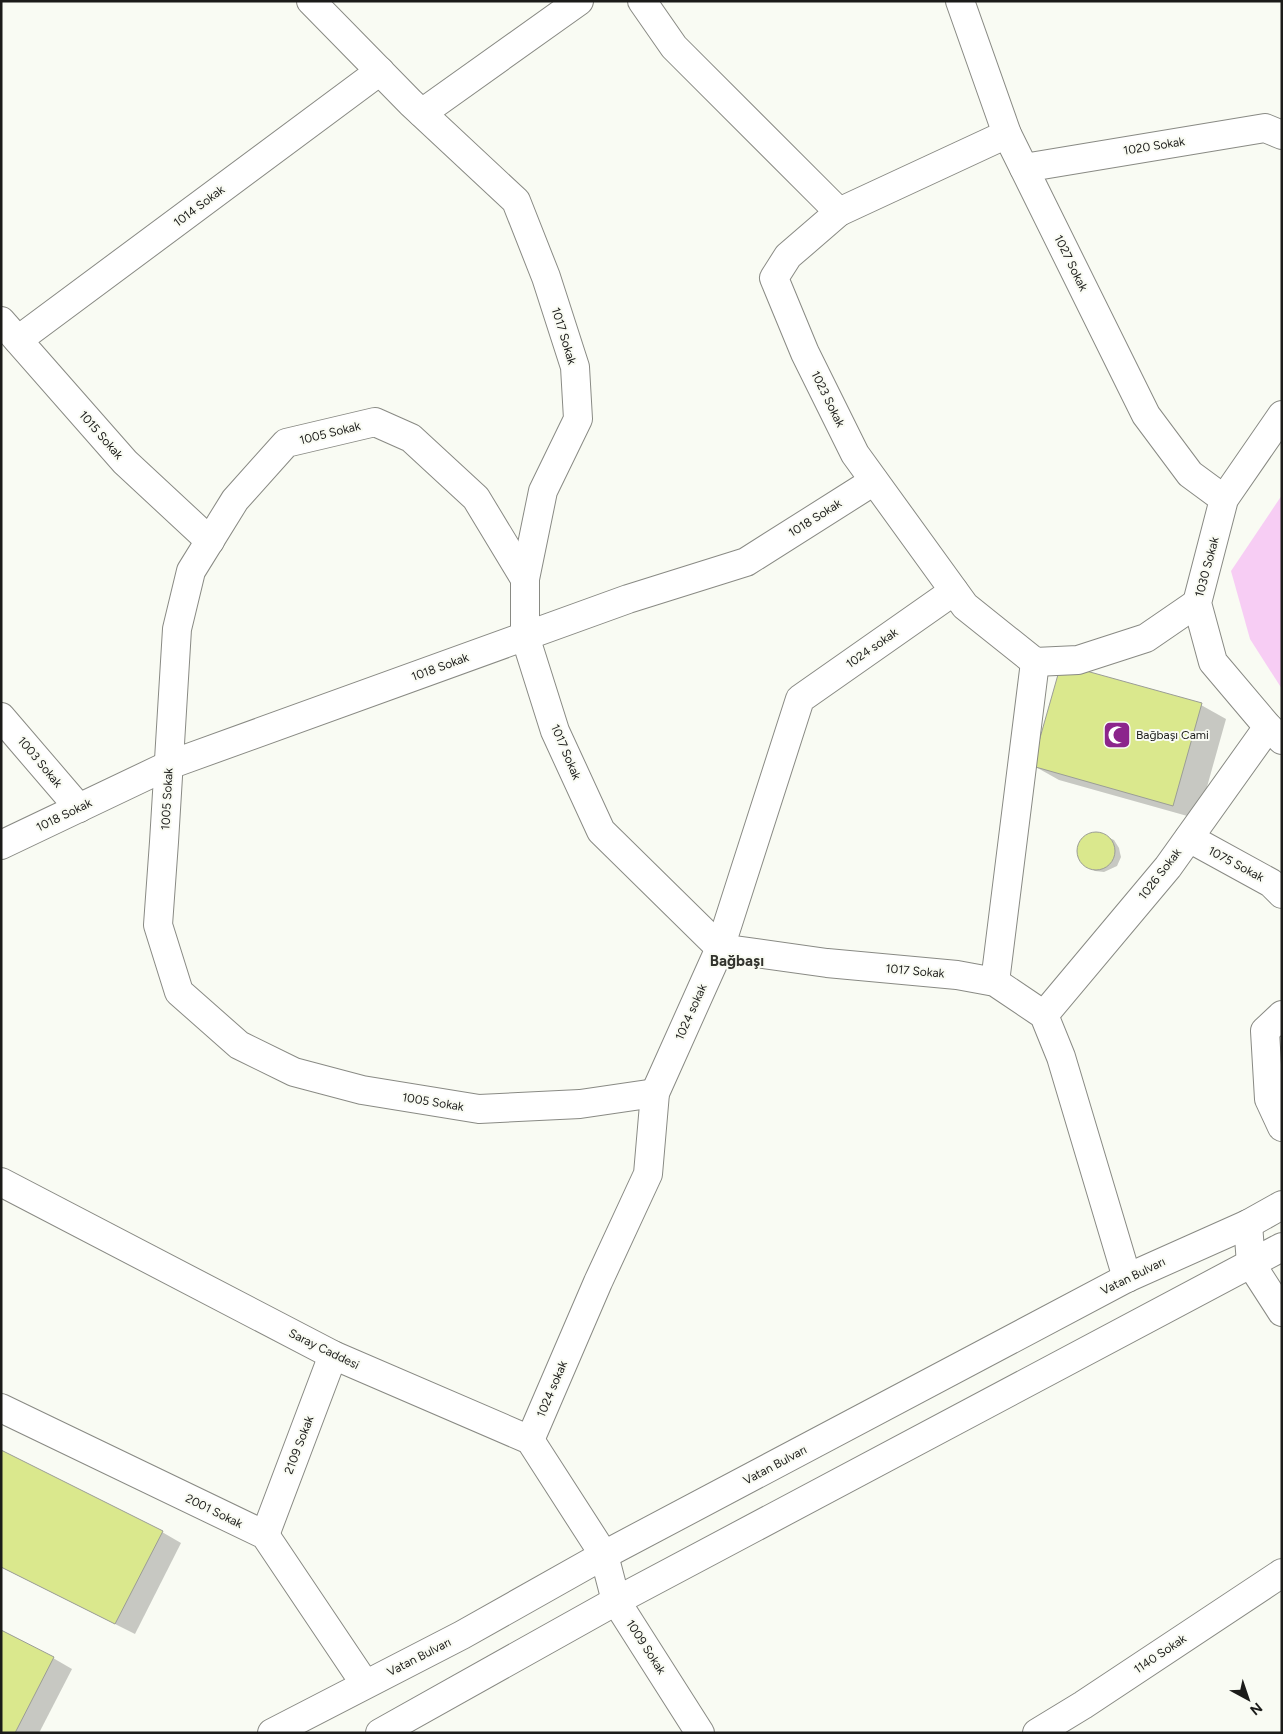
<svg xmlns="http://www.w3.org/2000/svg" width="1283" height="1734" viewBox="0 0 1283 1734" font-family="Figtree,sans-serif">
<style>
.green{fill:#f7cdf4}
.shadow{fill:#0003}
.building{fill:#dae88d;stroke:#9b9d96}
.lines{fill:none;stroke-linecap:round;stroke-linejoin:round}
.street-casing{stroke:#898a84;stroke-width:30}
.secondary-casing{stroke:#898a84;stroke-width:30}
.street{stroke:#fff;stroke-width:28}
.secondary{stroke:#fff;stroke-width:28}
.labels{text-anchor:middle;stroke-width:4;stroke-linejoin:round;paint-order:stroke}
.street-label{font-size:12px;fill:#1b1b19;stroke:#f9fbf3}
.poi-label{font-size:12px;fill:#1b1b19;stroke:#f9fbf3;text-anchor:start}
.quarter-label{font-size:15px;font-weight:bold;fill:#32332d;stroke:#f9fbf3}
</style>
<rect width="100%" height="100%" fill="#f9fbf3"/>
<polygon class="green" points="1282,495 1282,689 1250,639 1231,571"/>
<g class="shadow">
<polygon points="1201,705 1226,719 1198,819 1059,780 1034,766"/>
<polygon points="1098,833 1114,840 1119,848 1120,853 1121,857 1117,866 1104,872 1095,871 1084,865 1079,857 1078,853 1081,839 1089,834"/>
<polygon points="162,1532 181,1543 135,1634 1,1567"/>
<polygon points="53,1658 72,1669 39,1733 1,1733"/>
</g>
<g class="building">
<polygon points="1061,664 1202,703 1173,806 1032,766"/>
<circle cx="1096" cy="851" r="19"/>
<polygon points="1,1450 163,1531 115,1624 1,1567"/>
<polygon points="1,1630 54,1657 15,1733 1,1733"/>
</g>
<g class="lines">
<g class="street-casing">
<g id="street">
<polyline points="311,1 411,103 516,201 546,277 575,367 578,419 543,491 525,579 525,636 555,731 601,831 720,948 827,963 957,975 995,982 1044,1015 1061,1057 1127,1278"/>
<polyline points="642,1 674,47 839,212"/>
<polyline points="960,1 1007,134 1146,415 1190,474 1224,499"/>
<polyline points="422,113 579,1"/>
<polyline points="1007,134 839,212 788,256 774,278 805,353 855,454 965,606 1035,662 1078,660 1146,638 1197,603"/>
<polyline points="1024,168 1265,128 1282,135"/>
<polyline points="1,321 125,462 210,541"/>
<polyline points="18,340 380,71"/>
<polyline points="1282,415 1224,499 1197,603 1213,662 1268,727 1282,740"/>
<polyline points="525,579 476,498 411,438 375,422 286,443 235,500 191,571 177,629 164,842 158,925 179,992 239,1045 294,1072 362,1090 479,1109 580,1104 655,1093"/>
<polyline points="1,717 79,808"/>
<polyline points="1189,838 1271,883 1282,894"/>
<polyline points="1,845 169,765 628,599 746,562 874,481"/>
<polyline points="995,982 1035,662"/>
<polyline points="1044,1015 1168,867 1268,727"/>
<polyline points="1282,1015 1265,1031 1269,1099 1282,1127"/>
<polyline points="1248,1224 1251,1264 1282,1312"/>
<polyline points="1,1408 265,1535 365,1684"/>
<polyline points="530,1440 598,1282 648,1174 655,1093 720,948 800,699 954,591"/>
<polyline points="265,1535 333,1355"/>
<polyline points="604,1555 616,1601 700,1733"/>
<polyline points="1037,1733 1083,1705 1282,1573"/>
</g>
</g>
<g class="secondary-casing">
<g id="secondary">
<polyline points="1,1182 333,1355 530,1440 604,1555"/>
<polyline points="272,1733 462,1635 604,1555 1127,1278 1248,1224 1282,1205"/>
<polyline points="380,1733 616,1601 1282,1247"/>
</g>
</g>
<use href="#street" class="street"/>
<use href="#secondary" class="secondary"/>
</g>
<defs>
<g id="mosque-square" transform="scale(1.4375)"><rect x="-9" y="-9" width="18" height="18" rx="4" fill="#8c258c" stroke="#f9fbf3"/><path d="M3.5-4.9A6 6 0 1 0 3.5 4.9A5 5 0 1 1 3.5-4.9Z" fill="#fff"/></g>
</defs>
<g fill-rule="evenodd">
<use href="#mosque-square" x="1117" y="735"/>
</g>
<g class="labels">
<g class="street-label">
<text transform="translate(1154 146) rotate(-9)" y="4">1020 Sokak</text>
<text transform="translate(199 206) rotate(-37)" y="4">1014 Sokak</text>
<text transform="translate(1071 263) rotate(64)" y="4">1027 Sokak</text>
<text transform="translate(564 336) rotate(73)" y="4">1017 Sokak</text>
<text transform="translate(828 399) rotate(64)" y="4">1023 Sokak</text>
<text transform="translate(330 433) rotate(-14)" y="4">1005 Sokak</text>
<text transform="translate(101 435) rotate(49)" y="4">1015 Sokak</text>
<text transform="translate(815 518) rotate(-32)" y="4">1018 Sokak</text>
<text transform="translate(1207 567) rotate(-75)" y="4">1030 Sokak</text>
<text transform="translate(872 648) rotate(-35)" y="4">1024 sokak</text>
<text transform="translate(440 667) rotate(-20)" y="4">1018 Sokak</text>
<text transform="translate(566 752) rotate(67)" y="4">1017 Sokak</text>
<text transform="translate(40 762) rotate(50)" y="4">1003 Sokak</text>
<text transform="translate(167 799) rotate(-87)" y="4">1005 Sokak</text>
<text transform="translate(64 815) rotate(-26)" y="4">1018 Sokak</text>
<text transform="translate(1236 864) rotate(28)" y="4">1075 Sokak</text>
<text transform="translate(1160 874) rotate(-52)" y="4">1026 Sokak</text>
<text transform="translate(915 971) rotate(5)" y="4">1017 Sokak</text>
<text transform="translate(691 1012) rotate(-66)" y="4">1024 sokak</text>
<text transform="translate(433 1102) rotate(9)" y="4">1005 Sokak</text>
<text transform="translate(1133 1276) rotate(-26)" y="4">Vatan Bulvarı</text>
<text transform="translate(324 1349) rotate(26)" y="4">Saray Caddesi</text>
<text transform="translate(552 1389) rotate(-67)" y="4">1024 sokak</text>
<text transform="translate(299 1445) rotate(-69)" y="4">2109 Sokak</text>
<text transform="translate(775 1465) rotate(-28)" y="4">Vatan Bulvarı</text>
<text transform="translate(214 1511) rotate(26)" y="4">2001 Sokak</text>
<text transform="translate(646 1647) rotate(57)" y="4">1009 Sokak</text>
<text transform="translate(1160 1654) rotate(-34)" y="4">1140 Sokak</text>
<text transform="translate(419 1657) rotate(-27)" y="4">Vatan Bulvarı</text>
</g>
<g class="poi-label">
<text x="1136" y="739">Bağbaşı Cami</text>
</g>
<g class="quarter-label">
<text x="737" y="966">Bağbaşı</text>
</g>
</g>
<rect width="1283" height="1734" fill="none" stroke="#1b1b19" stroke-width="5"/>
<g transform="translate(1248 1699) rotate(140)" stroke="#f9fbf3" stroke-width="4" paint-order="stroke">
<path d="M0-4L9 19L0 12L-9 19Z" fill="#1b1b19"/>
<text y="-8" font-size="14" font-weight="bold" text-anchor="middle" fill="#1b1b19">N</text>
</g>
</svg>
